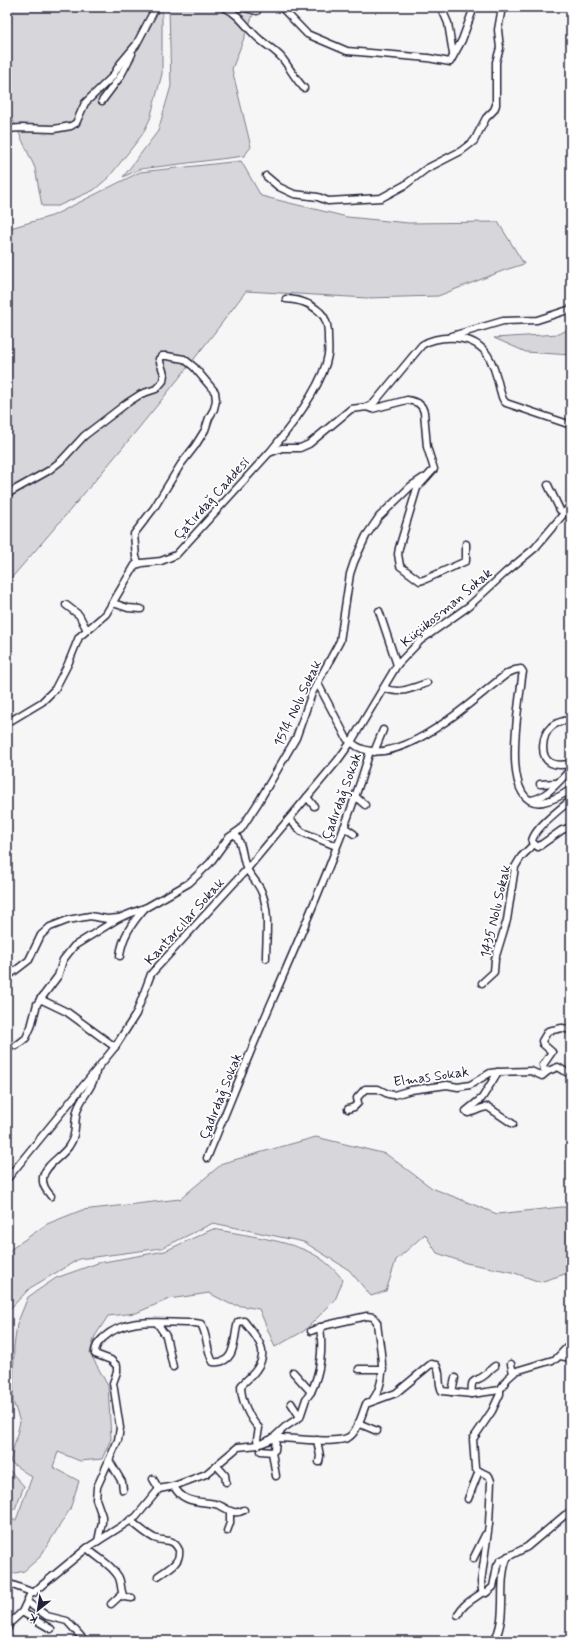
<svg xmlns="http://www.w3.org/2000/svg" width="578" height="1648" viewBox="0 0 578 1648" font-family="Mynerve,sans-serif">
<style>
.green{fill:#d7d7db;stroke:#7c7c8b}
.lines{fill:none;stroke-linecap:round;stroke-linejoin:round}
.minor-casing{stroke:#22223b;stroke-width:9}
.minor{stroke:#fff;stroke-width:6}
.labels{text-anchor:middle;stroke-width:3.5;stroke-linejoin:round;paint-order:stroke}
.street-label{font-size:14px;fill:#22223b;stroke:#fff}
</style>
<rect width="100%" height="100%" fill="#f6f6f7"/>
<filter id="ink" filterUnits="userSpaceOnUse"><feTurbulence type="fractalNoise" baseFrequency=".025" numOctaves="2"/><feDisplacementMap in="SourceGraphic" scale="8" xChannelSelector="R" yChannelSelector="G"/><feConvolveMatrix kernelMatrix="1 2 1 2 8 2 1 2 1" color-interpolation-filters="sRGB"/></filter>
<g filter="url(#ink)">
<g class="green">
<polygon points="16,7 162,7 162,74 150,119 142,135 109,177 94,190 58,206 42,206 35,168 13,120 7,117 7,15"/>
<polygon points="169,7 256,7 232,69 251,147 244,156 140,169 123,177 158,131 171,86"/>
<path d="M 241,161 L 261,196 L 347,217 L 408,223 L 498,222 L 524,264 L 505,270 L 438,296 L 367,298 L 246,291 C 171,392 90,488 7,583 L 7,229 L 52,216 L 140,172 Z"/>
<polygon points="571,328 571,355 526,352 494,338 559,334"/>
<polygon points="316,1137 386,1154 432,1188 497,1214 562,1207 571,1208 571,1277 568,1273 540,1282 512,1272 466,1263 437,1253 425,1234 396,1260 386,1291 371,1296 349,1270 304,1242 213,1223 162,1248 79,1259 30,1288 7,1312 7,1252 47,1224 82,1210 180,1199 223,1163"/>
<path d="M 213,1229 C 243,1235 289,1240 315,1255 C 326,1261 336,1271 343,1280 L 335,1300 L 304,1331 L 275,1347 L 259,1309 L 230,1304 L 209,1293 L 169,1299 L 136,1313 L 108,1316 L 95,1336 L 90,1353 L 108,1386 L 111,1439 L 102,1459 L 80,1461 L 58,1452 L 53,1467 L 79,1481 L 70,1509 L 40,1557 L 24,1571 L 7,1575 L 7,1520 L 16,1520 L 32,1477 L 10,1462 L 20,1422 L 13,1401 L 14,1347 L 17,1324 L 28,1297 L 56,1278 L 98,1263 L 165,1251 Z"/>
<polygon points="7,1470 9,1470 24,1486 15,1509 7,1508"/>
</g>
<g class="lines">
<g class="minor-casing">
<g id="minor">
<path d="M 224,7 C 240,15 246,27 258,38 C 266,45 275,50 282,58 C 290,68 295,79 304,88"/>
<polyline points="241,7 257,11"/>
<polyline points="281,7 307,34 347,51 428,58 450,62 462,40 474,7"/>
<polyline points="441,7 448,23 453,54"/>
<polyline points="102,101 120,77 132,54"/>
<polyline points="7,129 21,128 54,129 71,126 76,123 85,103 112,77 120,64 136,45 156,7"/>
<polyline points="266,176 279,187 294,194 318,197 328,201 381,198 405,185 426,169 461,151 474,141 486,118 494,110 496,105 496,62 500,48 498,30 502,7"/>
<polyline points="452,336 503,321 537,320 571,309"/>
<path d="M 367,407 L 374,403 L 422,345 C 433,338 444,337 457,338 C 488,341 494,364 500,390 C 502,395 501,399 506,403 L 571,425"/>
<path d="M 270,452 C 289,429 323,386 328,355 C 329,350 328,343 328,337 C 328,327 327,319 320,312 C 310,303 300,300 286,299"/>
<polyline points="548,485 560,510"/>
<polyline points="7,494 48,471 62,460 84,436 127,403 141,394 156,389 163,381 164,374 159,359 162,356 167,356 184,359 194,367 215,392 216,400 214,409 209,418 205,430 195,446 181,464 154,508 134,534 136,557 139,564"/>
<polyline points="113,603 128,608 141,609"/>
<polyline points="66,605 79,615 87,630"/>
<polyline points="379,611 397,665"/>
<polyline points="317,682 347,739 351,742 397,665 421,640 469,606 506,572 535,548 571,505"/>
<path d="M 384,688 C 399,695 412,688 427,683"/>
<path d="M 571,719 C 565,721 556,722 551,727 C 542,735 539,757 551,763 C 557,766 563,765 569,764 L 571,766"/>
<polyline points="7,723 42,702 55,689 68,664 79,637 106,614 135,565 142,563 161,561 176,555 269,453 282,448 300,448 309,444 351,409 367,407 372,409 407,400 412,401 418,403 422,407 424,412 427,447 434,469 417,488 399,548 398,554 400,566 420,581 426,579 466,561 466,544"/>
<polyline points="374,752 383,730"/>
<polyline points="540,784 556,783"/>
<polyline points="307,797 314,806"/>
<polyline points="356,797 365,805"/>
<path d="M 530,800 C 546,799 560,780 571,769"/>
<path d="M 571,800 C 561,808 532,830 532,842 L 538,847 L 562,830 L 571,827"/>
<polyline points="289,819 302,832 336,846"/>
<polyline points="344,827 354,834"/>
<path d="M 235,834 C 244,845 241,857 247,869 C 251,877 259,884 262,893 C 270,913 266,937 266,958"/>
<path d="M 120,956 C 122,937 132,923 144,909"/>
<polyline points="7,977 29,960 41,935 50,927 68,920 90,916 107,919 119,918"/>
<polyline points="482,983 494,972 495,959 507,920 515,867 521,857 533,845"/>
<polyline points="40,999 67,1012 115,1047"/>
<polyline points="571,1030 562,1028 548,1031 542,1041 543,1044 552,1052 543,1065 544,1070 548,1071 558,1067 571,1075"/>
<polyline points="16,1046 26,1038 31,1027 37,1004 58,976 63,960 74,946 119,918 147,907 189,883 210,863 228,838 241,829 258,803 296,738 312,693 340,641 350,574 354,562 366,536 379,517 411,486 423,478"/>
<path d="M 498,1072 L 482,1098 L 466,1111 L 468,1113 C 475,1112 481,1107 488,1107 L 513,1124"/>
<polyline points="348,1109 354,1107 358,1103 357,1098 365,1089 378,1089 388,1094 394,1095 411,1090 447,1085 458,1087 470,1085 490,1073 498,1072 531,1071 542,1076 548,1071"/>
<path d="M 207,1158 C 229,1105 250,1051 273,999 C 308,918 345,835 370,751"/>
<path d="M 7,1179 L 115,1047 L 136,1014 L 151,974 L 247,869 L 338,760 L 351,742 C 392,779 475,697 508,673 L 515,670 L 521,669 L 523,672 L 522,677 C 520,700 498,810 543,802 C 553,800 563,795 571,789"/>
<path d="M 51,1196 C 46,1190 42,1185 43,1177 C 46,1164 62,1157 69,1146 C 78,1133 73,1122 78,1108 C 83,1095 94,1086 96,1072"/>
<polyline points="157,1323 166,1336 173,1367"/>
<path d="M 311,1331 L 327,1325 L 367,1316 L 373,1317 L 377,1322 C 379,1349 390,1378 372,1401"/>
<polyline points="571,1343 556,1359 516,1371 507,1379 500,1390 500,1394 492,1411 473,1439 475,1468 479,1471 489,1476 491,1481 489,1524 481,1582 482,1590 486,1593 493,1587 497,1566 500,1561 527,1547 565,1515 571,1512"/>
<polyline points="560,1356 571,1358"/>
<polyline points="511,1364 513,1373"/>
<polyline points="359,1369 383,1369"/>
<path d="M 311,1392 C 321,1371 323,1349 320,1327"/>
<polyline points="452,1392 455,1378"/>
<path d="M 472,1394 C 470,1376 476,1383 485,1375 C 489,1372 491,1368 495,1366"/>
<polyline points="291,1403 300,1417"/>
<polyline points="358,1423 377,1431"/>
<polyline points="272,1439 285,1427 300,1417 306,1399 311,1392 293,1372"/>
<polyline points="317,1440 320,1456 319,1462"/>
<polyline points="261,1451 272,1452 275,1450 276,1439"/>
<polyline points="272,1452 276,1476"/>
<polyline points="109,1460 122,1482 123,1490"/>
<polyline points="217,1466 225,1475 226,1482"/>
<polyline points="153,1479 159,1489"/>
<path d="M 174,1486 C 182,1503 199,1501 215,1504 C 226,1506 232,1517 244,1510"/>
<polyline points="468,1499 479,1471"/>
<path d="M 130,1520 C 138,1527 145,1533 154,1538 C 165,1543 172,1536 179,1550 C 181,1564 167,1569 158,1576"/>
<polyline points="227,1531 230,1523 230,1511"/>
<path d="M 98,1541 L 102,1522 L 102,1516 L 96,1499 L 97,1487 L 118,1440 L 120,1428 L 113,1383 L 117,1372 L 117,1366 L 111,1360 L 95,1354 C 95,1346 98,1343 103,1338 C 128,1315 165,1324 195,1323 L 201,1324 C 208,1336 206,1350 213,1362 C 237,1365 233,1338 238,1322 L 244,1321 C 256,1337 271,1350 256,1370 C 252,1376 245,1381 241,1386 C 241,1400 249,1418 259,1428 L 257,1439 L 258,1445"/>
<path d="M 87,1548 C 97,1558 110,1563 118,1576 C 122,1582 120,1591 124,1597 L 132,1598"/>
<polyline points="473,1559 485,1535"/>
<polyline points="10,1584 34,1593"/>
<polyline points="27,1602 47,1616 67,1621 85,1641"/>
<polyline points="111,1604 122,1594"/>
<polyline points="22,1612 51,1629"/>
<path d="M 458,1615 C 462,1604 474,1599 483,1592"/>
<path d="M 7,1629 L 10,1623 L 22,1612 L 30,1595 L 87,1548 L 136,1517 L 159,1489 L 174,1486 L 206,1474 L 238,1447 L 258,1445 L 272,1439 L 281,1438 C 295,1439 339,1444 349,1437 C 358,1431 362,1414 366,1404 L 396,1393 L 431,1364 L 436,1365 C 442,1373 437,1382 442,1391 L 472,1394 L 500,1390"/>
<path d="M 494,1641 C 509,1615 496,1583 508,1556"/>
</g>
</g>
<use href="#minor" class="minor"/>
</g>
</g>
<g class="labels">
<g class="street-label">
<text transform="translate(211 498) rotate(-48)" y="5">Çatırdağ Caddesi</text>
<text transform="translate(446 607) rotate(-40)" y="5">Küçükosman Sokak</text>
<text transform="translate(297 703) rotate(-65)" y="5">1514 Nolu Sokak</text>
<text transform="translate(341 796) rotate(-70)" y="5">Çadırdağ Sokak</text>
<text transform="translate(495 911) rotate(-77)" y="5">1435 Nolu Sokak</text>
<text transform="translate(184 921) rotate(-48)" y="5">Kantarcılar Sokak</text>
<text transform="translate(431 1076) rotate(-8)" y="5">Elmas Sokak</text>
<text transform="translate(220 1096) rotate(-68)" y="5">Çadırdağ Sokak</text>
</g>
</g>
<rect width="578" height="1648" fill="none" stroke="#fff" stroke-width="24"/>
<rect x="12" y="12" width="554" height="1624" fill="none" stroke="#22223b" stroke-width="1.5" filter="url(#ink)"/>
<g transform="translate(38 1610) rotate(210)" stroke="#ffffff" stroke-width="3" paint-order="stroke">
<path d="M0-3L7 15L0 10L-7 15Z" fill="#22223b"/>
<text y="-6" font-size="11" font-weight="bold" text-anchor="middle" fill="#22223b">K</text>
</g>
</svg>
